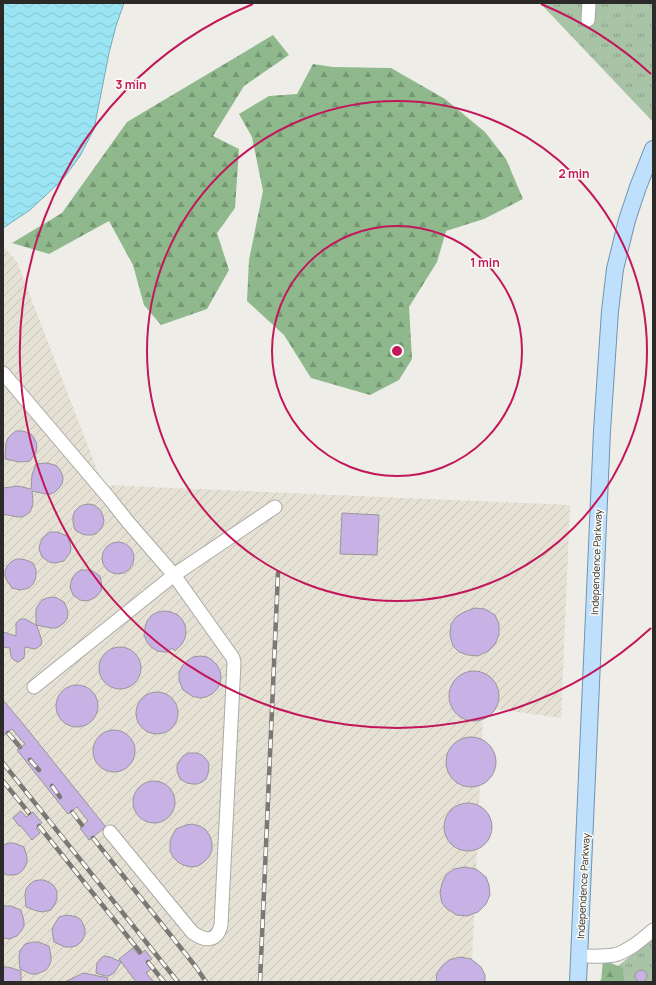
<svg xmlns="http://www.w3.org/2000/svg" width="656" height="985" viewBox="0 0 656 985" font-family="Manrope,sans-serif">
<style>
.industrial{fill:url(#industrial-furrows)}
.grass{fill:url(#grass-tufts)}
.forest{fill:url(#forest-firs)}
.water{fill:url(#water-waves);stroke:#79acb7}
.building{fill:#c8b2e5;stroke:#97959a}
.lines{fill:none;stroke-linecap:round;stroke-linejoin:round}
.minor-casing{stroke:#aaa9a4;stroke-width:15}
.major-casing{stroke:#7093b2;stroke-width:18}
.minor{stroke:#fff;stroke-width:13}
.major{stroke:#bfe0fd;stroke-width:16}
.rail-casing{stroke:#797874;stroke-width:4.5}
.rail{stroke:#fcfbf5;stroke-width:3;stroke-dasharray:9;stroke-linecap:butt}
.ring{fill:none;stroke:#c2185b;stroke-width:2}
.labels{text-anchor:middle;stroke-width:3;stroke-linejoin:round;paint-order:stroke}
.street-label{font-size:10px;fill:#2b2a28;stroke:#fcfbf5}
.centre{fill:#c2185b;stroke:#fcfbf5;stroke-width:2}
.ring-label{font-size:12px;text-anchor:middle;font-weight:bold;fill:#c2185b;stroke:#fcfbf5;stroke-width:3;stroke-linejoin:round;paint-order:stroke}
</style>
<defs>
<pattern id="industrial-furrows" width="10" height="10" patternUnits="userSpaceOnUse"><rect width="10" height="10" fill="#e5e1d5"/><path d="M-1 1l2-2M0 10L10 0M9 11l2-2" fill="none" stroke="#c5c1b7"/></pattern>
<pattern id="grass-tufts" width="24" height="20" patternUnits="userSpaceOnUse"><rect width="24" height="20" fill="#a8c3a6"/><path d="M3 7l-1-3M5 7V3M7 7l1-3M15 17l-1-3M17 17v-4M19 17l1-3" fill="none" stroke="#899f87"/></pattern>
<pattern id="forest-firs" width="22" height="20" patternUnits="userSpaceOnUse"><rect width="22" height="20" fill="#8fb88c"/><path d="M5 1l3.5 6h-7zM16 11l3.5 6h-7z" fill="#759672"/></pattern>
<pattern id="water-waves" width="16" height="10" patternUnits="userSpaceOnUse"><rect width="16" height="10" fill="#9be4f4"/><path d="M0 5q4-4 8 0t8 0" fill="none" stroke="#86c4d1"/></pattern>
</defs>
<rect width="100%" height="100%" fill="#efede8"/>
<polygon class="industrial" points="3,246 17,262 103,485 570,505 561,718 495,709 486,717 483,717 471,982 3,982"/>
<g class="grass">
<polygon points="540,3 653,3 653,122"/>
<polygon points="653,938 653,982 598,982"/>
</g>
<g class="forest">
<polygon points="273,35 289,55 244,86 213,136 239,149 235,208 217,233 229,270 207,309 161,325 144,305 133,265 109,221 49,254 12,243 62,213 127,122"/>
<polygon points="313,64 333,67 391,68 445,99 485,132 506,159 523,199 484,219 446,231 437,262 409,307 412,359 399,380 370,395 311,378 284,335 247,301 249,260 263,191 252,137 239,114 269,96 297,94"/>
<polygon points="603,960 623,968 624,982 601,982"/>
</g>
<polygon class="water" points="3,3 124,3 116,26 109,53 100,99 94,129 80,156 63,179 30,210 3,228"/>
<g class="building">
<polygon points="16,431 22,431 26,432 31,434 34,438 36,442 37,447 36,452 30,461 20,462 5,459 6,443 8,438 12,434"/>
<polygon points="48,463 57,466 60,470 62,474 63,479 62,484 59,488 55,492 51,494 46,494 32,491 33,503 32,507 30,512 26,515 22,517 17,517 3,514 3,488 18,486 31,489 32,475 36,464"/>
<polygon points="89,504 94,505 98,508 101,511 103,516 104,521 103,525 100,530 97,533 92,535 87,535 82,534 75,530 73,522 73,516 75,511 79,507 83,505"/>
<polygon points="342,513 379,515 377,555 340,554"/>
<polygon points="50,532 56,532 60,533 67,536 70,543 71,548 70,553 64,561 54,563 49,562 42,557 39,549 40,544 42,539 46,535"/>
<circle cx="118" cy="558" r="16"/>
<polygon points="16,559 21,559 26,560 33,563 36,570 36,575 35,580 33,584 29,588 25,589 20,590 12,588 7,581 5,576 5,571 7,566 11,562"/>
<polygon points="81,570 91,570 100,576 102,586 101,591 98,595 94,598 90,600 85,601 80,600 73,595 70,587 71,582 73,577 76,573"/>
<polygon points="53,597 57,598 64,602 67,609 68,614 67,619 64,623 60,626 56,628 51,628 36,625 37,626 42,641 41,645 37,648 35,649 25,647 24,658 20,661 18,662 14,660 11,657 10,648 3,647 3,632 16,636 16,623 19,620 21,619 25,619 36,625 36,609 39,604 42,600 47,598"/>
<polygon points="475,608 485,609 495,615 499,624 499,635 495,644 488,651 478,656 468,655 459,652 453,646 450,635 451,624 456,617 464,612"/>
<polygon points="165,611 171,612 178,615 182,619 185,625 186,632 185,638 182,644 175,651 172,648 167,652 164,652 157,651 151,647 147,642 144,635 145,628 147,621 152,615 158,612"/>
<circle cx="120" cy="668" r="21"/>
<polygon points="200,656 207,657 212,660 217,665 220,671 221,677 220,684 217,689 212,694 206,697 200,698 192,696 183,690 179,680 179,673 182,666 187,661 193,657"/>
<circle cx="474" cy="696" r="25"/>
<circle cx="77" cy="706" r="21"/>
<circle cx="157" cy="713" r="21"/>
<polygon points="3,700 24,725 105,826 103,829 89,840 80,828 88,821 77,807 68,814 48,789 17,750 25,744 12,729 3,736"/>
<circle cx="114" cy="751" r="21"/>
<circle cx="471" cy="762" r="25"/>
<polygon points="188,753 198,753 203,756 206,759 209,764 208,774 206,779 202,782 197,784 192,784 187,783 180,779 177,771 177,765 180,760 183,756"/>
<circle cx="154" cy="802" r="21"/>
<circle cx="468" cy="827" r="24"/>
<polygon points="21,811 26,817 33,812 42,823 36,828 40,833 32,840 21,826 19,826 13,818"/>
<polygon points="192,824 200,826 206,830 210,836 212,843 212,850 209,857 204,862 198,866 190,867 183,865 178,862 173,857 170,851 170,844 171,838 176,829 186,825"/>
<polygon points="9,843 14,843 24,847 27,857 27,862 25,867 22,871 18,874 13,875 7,875 3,873 3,845"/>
<polygon points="465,867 476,869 486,877 489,885 490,895 486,904 478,912 467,916 457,915 447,909 442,903 440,893 442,883 446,875 454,869"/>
<polygon points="39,880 44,880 49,882 53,885 56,889 57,894 57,899 55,904 51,910 43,912 37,911 26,907 25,895 26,889 29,885 34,881"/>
<polygon points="3,906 11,906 21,910 24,921 24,926 22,930 17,936 9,939 3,938"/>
<polygon points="67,915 77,917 81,920 83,924 85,929 85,934 83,939 80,943 76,946 71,947 65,947 54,942 52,930 54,925 59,917"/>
<polygon points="33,942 38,942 49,946 51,956 51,961 49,966 46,970 37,974 31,974 20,969 19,957 20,951 25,944"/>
<polygon points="133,948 139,955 145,950 152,959 146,963 151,969 146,973 154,982 136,982 119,959"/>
<polygon points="104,956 110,957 121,962 114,973 109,976 105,976 96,973 97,963 101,958"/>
<polygon points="460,957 471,959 481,967 485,975 485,982 436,982 437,973 442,966 449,960"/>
<polygon points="3,967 8,967 21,971 21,982 3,982"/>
<circle cx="641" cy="976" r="6"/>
<polygon points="84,973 108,978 107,982 65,982 81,974"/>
</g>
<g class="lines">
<g class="minor-casing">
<g id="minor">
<polyline points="588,20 589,3"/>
<path d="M 3,373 L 109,498 L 128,522 L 174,575 L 233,658 L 234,663 L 221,925 C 217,942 205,942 192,932 L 110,832"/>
<polyline points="34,687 174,575 275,507"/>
<path d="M 579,956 C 590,956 603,957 614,955 C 629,951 641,940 653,930"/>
</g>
</g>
<g class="major-casing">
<polyline id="major" points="578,982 602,431 610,311 615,269 627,220 638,187 653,149"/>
</g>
<use href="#minor" class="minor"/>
<use href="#major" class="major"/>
<g class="rail-casing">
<g id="rail">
<polyline points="8,733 20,747"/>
<polyline points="30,760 39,770"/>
<polyline points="3,763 178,982"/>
<polyline points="3,781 29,813"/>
<polyline points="52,786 60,797"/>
<polyline points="72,812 82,825"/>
<polyline points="39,826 140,952"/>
<polyline points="93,838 196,967 206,982"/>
<polyline points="148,962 164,982"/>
<polyline points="260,982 278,573"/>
</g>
</g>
<use href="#rail" class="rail"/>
</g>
<g class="ring">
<circle cx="397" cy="351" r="125"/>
<circle cx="397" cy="351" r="250"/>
<path d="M651 628A376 376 0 1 1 253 4M541 4A376 376 0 0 1 651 74"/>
</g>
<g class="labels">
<g class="street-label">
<text transform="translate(596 562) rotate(-88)" y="4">Independence Parkway</text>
<text transform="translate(583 886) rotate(-87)" y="4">Independence Parkway</text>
</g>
</g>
<circle cx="397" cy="351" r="6" class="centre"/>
<g class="ring-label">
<text x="131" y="89">3 min</text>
<text x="574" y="178">2 min</text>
<text x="485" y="267">1 min</text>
</g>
<rect width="656" height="985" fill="none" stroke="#2b2a28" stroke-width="8"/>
</svg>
